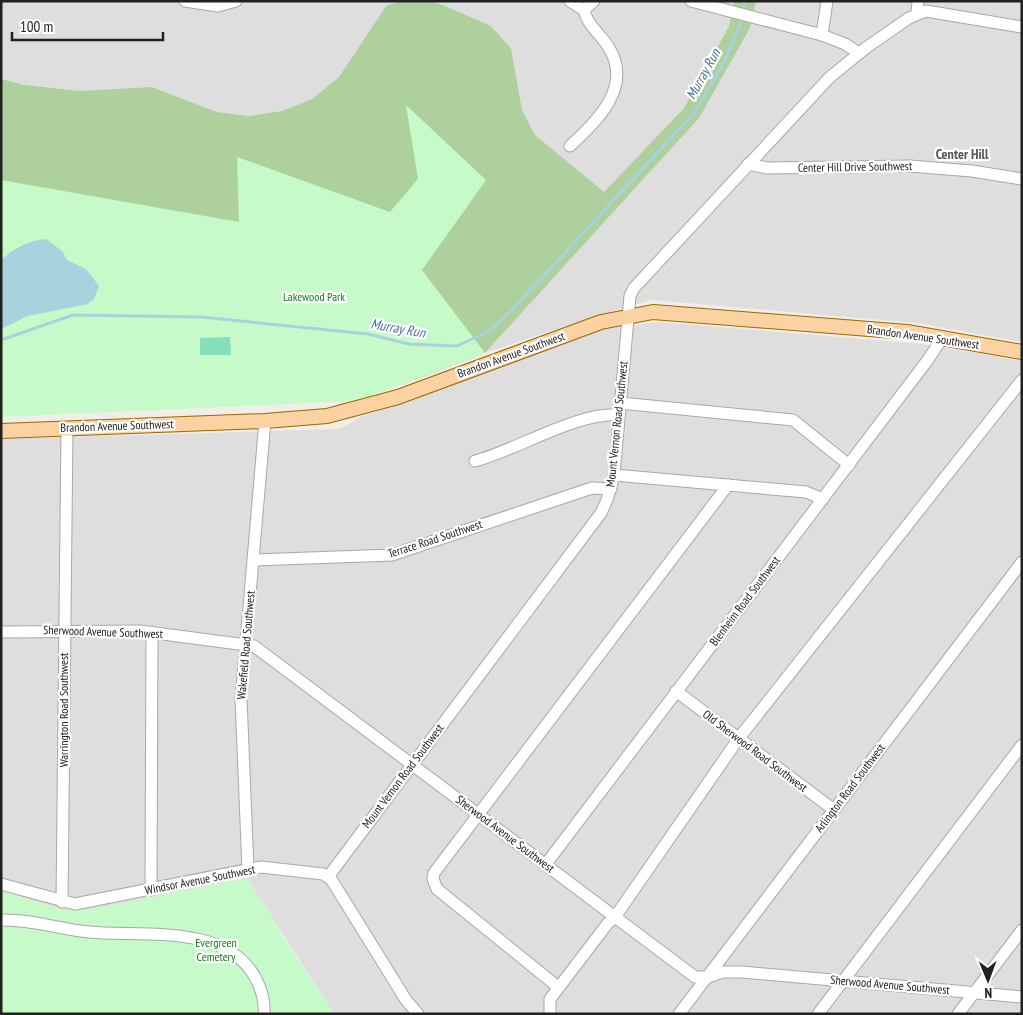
<svg xmlns="http://www.w3.org/2000/svg" width="1023" height="1015" viewBox="0 0 1023 1015" font-family="'PT Sans Narrow',sans-serif">
<style>
.residential{fill:#dfdede}
.forest{fill:#add09c}
.park{fill:#c6fac9}
.pitch{fill:#86dfbb}
.water{fill:#a8d3de}
.lines{fill:none;stroke-linecap:round;stroke-linejoin:round}
.stream{stroke:#a8d3de;stroke-width:3}
.minor-casing{stroke:#a8a8a8;stroke-width:13}
.major-casing{stroke:#9d6501;stroke-width:16}
.minor{stroke:#fff;stroke-width:11}
.major{stroke:#fbd3a2;stroke-width:14}
.labels{text-anchor:middle;stroke-width:4.5;stroke-linejoin:round;paint-order:stroke}
.street-label{font-size:12px;fill:#212121;stroke:#fff}
.park-label{font-size:12px;fill:#0c8113;stroke:#fff}
.water-label{font-size:14px;font-style:italic;fill:#4676a1;stroke:#fff}
.neighbourhood-label{font-size:14px;font-weight:bold;fill:#545454;stroke:#fff}
</style>
<rect width="100%" height="100%" fill="#f1eee7"/>
<g class="residential">
<polygon points="1,1 400,1 386,6 339,77 312,99 282,111 249,116 217,112 152,87 80,91 25,85 1,79"/>
<polygon points="428,1 734,1 729,26 684,108 604,193 535,135 522,110 511,48 491,26 443,5"/>
<polygon points="756,1 1022,1 1022,342 917,323 652,300 596,316 485,353 699,118 750,28"/>
<polygon points="660,322 922,344 1022,361 1022,1014 334,1014 247,878 86,910 63,910 1,891 1,439 339,429 361,417 608,328"/>
</g>
<polygon class="forest" points="400,1 428,1 443,5 491,26 511,48 522,110 535,135 604,192 684,108 729,26 734,1 756,1 750,28 699,118 485,353 414,380 368,350 1,249 1,79 25,85 80,91 152,87 217,112 249,116 282,111 312,99 339,77 386,6"/>
<g class="park">
<polygon points="406,105 486,180 422,270 485,353 371,396 352,401 1,417 1,180 239,222 237,157 390,212 418,179"/>
<polygon points="247,878 292,951 334,1014 1,1014 1,891 63,910 86,910"/>
</g>
<polygon class="pitch" points="230,337 231,355 200,355 200,338"/>
<path class="water" d="M 46,239 L 62,251 L 67,260 L 86,269 L 99,286 L 94,299 L 88,304 L 28,316 L 1,329 L 1,260 C 15,248 27,241 46,239 Z"/>
<g class="lines">
<polyline class="stream" points="1,340 73,315 201,317 368,334 409,344 457,346 491,330 512,310 694,113 723,64 740,25 745,1"/>
<g class="minor-casing">
<g id="minor">
<polyline points="185,1 218,6 236,1"/>
<polyline points="570,1 584,10 594,1"/>
<polyline points="691,1 822,35 845,44 859,53"/>
<polyline points="917,14 918,1"/>
<polyline points="822,35 827,1"/>
<path d="M 570,146 C 597,121 633,87 609,48 C 601,34 588,27 584,10"/>
<polyline points="748,164 767,168 910,166 972,171 1022,179"/>
<polyline points="620,403 793,420 849,465"/>
<path d="M 475,461 C 517,450 579,411 619,415"/>
<polyline points="614,475 806,492 823,499"/>
<polyline points="253,560 392,555 592,488 611,489"/>
<polyline points="1,632 140,631 254,646 695,977 708,977 723,972 742,972 1022,997"/>
<polyline points="676,691 834,810"/>
<polyline points="546,864 927,361 943,337"/>
<polyline points="248,869 241,699 265,421"/>
<polyline points="328,877 601,513 607,500 614,475 630,296 634,288 830,77 867,47 909,18 926,11 1022,27"/>
<polyline points="1,884 75,904 261,867 323,874 331,879 406,1000 418,1014"/>
<polyline points="151,890 152,632"/>
<polyline points="62,902 67,428"/>
<path d="M 1,920 C 31,919 59,929 89,932 C 140,937 225,923 255,977 C 261,988 265,1001 264,1014"/>
<polyline points="558,987 437,889 433,879 434,873 728,485"/>
<polyline points="550,1014 550,999 608,923 615,917 739,738 1022,380"/>
<polyline points="679,1014 1022,562"/>
<polyline points="818,1014 1022,745"/>
<polyline points="958,1014 1022,930"/>
</g>
</g>
<g class="major-casing">
<polyline id="major" points="1,431 265,421 327,416 398,397 601,322 653,312 907,332 1022,352"/>
</g>
<use href="#minor" class="minor"/>
<use href="#major" class="major"/>
</g>
<g class="labels">
<g class="street-label">
<text transform="translate(855 167) rotate(-1)" y="4">Center Hill Drive Southwest</text>
<text transform="translate(923 337) rotate(8)" y="4">Brandon Avenue Southwest</text>
<text transform="translate(511 355) rotate(-20)" y="4">Brandon Avenue Southwest</text>
<text transform="translate(617 424) rotate(-84)" y="4">Mount Vernon Road Southwest</text>
<text transform="translate(117 426) rotate(-2)" y="4">Brandon Avenue Southwest</text>
<text transform="translate(435 539) rotate(-18)" y="4">Terrace Road Southwest</text>
<text transform="translate(745 601) rotate(-53)" y="4">Blenheim Road Southwest</text>
<text transform="translate(103 632) rotate(2)" y="4">Sherwood Avenue Southwest</text>
<text transform="translate(246 645) rotate(-85)" y="4">Wakefield Road Southwest</text>
<text transform="translate(64 710) rotate(-90)" y="4">Warrington Road Southwest</text>
<text transform="translate(755 751) rotate(37)" y="4">Old Sherwood Road Southwest</text>
<text transform="translate(403 776) rotate(-53)" y="4">Mount Vernon Road Southwest</text>
<text transform="translate(850 788) rotate(-53)" y="4">Arlington Road Southwest</text>
<text transform="translate(505 834) rotate(37)" y="4">Sherwood Avenue Southwest</text>
<text transform="translate(200 880) rotate(-11)" y="4">Windsor Avenue Southwest</text>
<text transform="translate(890 985) rotate(5)" y="4">Sherwood Avenue Southwest</text>
</g>
<g class="park-label">
<text x="314" y="301">Lakewood Park</text>
<text x="216" y="947">Evergreen<tspan x="216" dy="14">Cemetery</tspan></text>
</g>
<g class="water-label">
<text transform="translate(703 74) rotate(-61)" y="5">Murray Run</text>
<text transform="translate(398 328) rotate(10)" y="5">Murray Run</text>
</g>
<g class="neighbourhood-label">
<text x="962" y="159">Center Hill</text>
</g>
</g>
<rect width="1023" height="1015" fill="none" stroke="#212121" stroke-width="5"/>
<g transform="translate(988 980) rotate(179)" stroke="#ffffff" stroke-width="4" paint-order="stroke">
<path d="M0-4L9 19L0 12L-9 19Z" fill="#212121"/>
<text y="-8" font-size="14" font-weight="bold" text-anchor="middle" fill="#212121">N</text>
</g>
<path d="M12 32v8h151v-8" fill="none" stroke="#212121" stroke-width="2.5"/>
<text x="20" y="32" font-size="15" fill="#212121" stroke="#ffffff" stroke-width="4" paint-order="stroke">100 m</text>
</svg>
